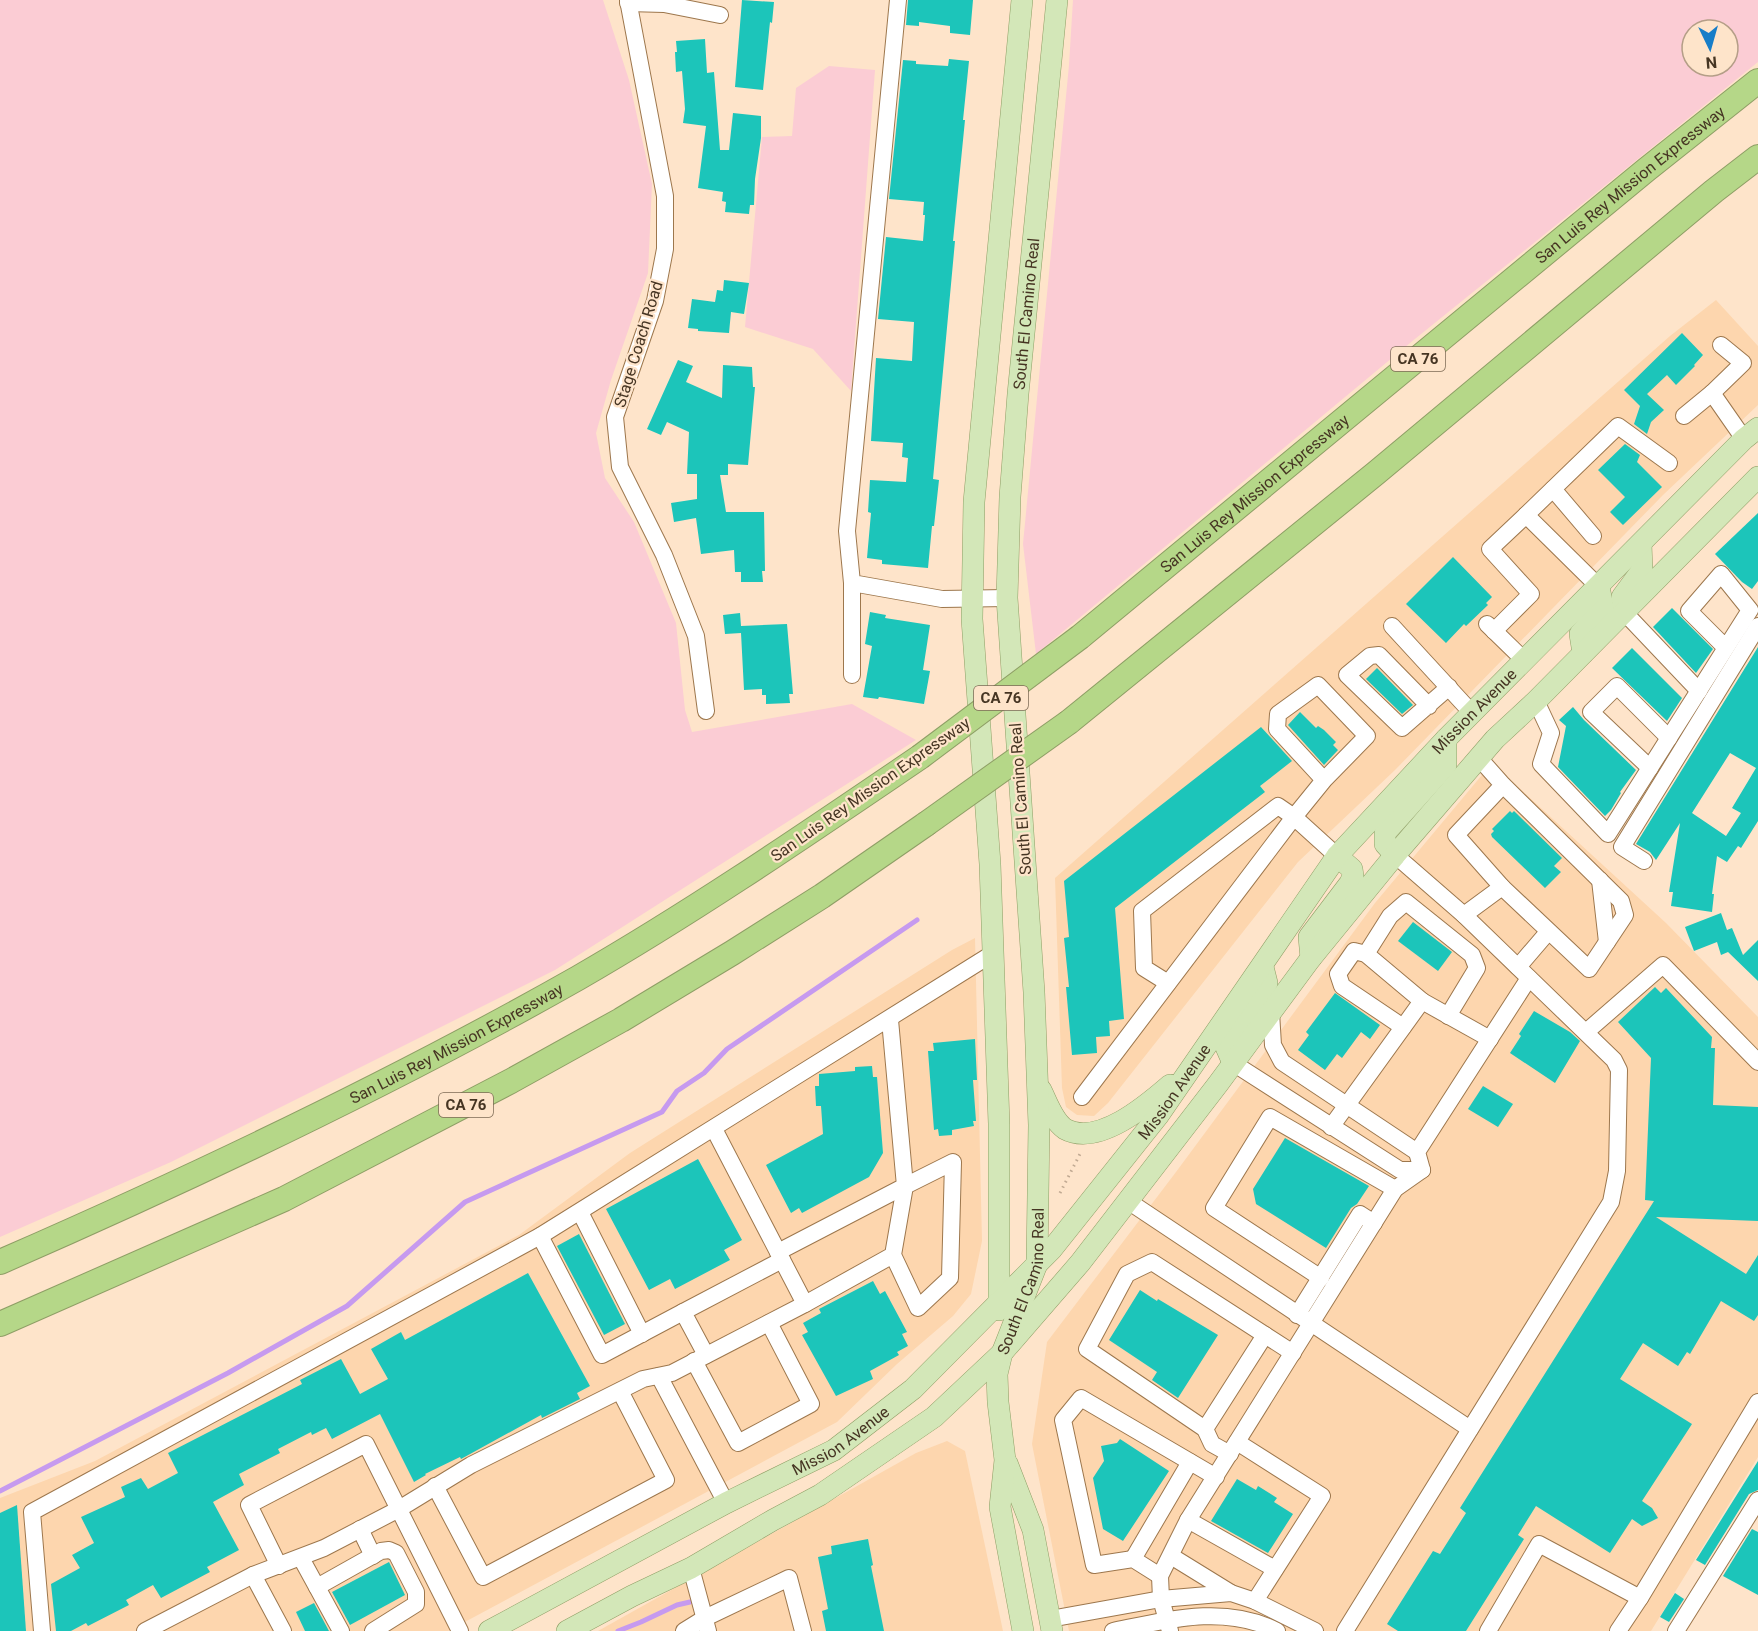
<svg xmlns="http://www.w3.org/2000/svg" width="1758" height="1631" viewBox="0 0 1758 1631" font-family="Roboto,sans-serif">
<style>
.built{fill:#fdd6ae}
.grass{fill:#fbccd4;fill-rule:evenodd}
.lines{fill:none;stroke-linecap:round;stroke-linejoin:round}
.stream{stroke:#c69aef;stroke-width:5}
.building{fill:#1cc5ba;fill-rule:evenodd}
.minor-casing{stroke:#9d774d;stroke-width:18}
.major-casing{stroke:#8e9e65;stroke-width:22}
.highway-casing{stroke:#8e9e65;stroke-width:26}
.path{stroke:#c0a992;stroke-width:3;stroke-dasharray:1.5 4.5;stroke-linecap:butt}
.minor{stroke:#fff;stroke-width:16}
.major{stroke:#d3e7b8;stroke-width:21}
.highway{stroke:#b5d788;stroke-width:24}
.highway-bridge-casing{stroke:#8e9e65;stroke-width:26;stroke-linecap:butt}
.highway-bridge{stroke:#b5d788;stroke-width:24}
.labels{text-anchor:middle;stroke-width:4.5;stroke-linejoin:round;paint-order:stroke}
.shield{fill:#fee4ca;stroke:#7d6a55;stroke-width:1.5}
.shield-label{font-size:15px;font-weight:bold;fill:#463523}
.street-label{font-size:16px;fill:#463523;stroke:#fee4ca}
</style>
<rect width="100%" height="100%" fill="#fee4ca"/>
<g class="built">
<polygon points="1716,300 1758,346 1758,405 1663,495 1395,770 1298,862 1108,1103 1094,1116 1077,1115 1066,1107 1062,1088 1055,878 1670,336"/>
<polygon points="1492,763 1666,923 1758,1017 1758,1457 1651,1631 1069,1631 1032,1444 1047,1342 1176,1172 1375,903"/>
<polygon points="975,938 982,1241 971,1294 953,1316 897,1364 837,1422 448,1631 0,1631 0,1498 95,1461 519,1235 630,1153 952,950"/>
<polygon points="947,1441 965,1451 1003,1631 598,1631 916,1453"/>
</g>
<g class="grass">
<polygon points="0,0 603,0 629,80 652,184 648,273 611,380 596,433 605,478 634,522 676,623 685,710 692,732 852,704 916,740 555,970 171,1162 0,1237"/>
<path d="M 1073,0 L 1758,0 L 1758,62 L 1410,343 L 1036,654 L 1023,544 L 1069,65 ZM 1692,30 L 1728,30 L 1728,66 L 1692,66 Z"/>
<polygon points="829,66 875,70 851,391 813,349 745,327 762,137 792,136 796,88"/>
</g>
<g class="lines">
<g class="stream">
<polyline points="0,1491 228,1373 347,1306 465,1202 662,1112 677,1091 704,1073 727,1049 917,920"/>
<polyline points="618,1631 641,1622 677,1605 690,1602"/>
</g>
</g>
<g class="building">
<polygon points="742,0 774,2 772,23 770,22 763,90 735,87"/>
<polygon points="908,0 973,0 970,35 950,33 950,26 919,22 919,26 906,25"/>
<polygon points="705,39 707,73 714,72 720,150 729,150 733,113 761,116 761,138 755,179 754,205 750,205 749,214 725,212 726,202 722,201 723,192 698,188 706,126 683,123 685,109 682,71 676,72 675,52 677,52 676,41"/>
<polygon points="949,59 969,61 963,120 965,120 953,241 955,241 933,479 939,480 934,526 932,526 928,568 882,564 882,560 867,558 871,513 868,512 870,480 906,482 908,458 902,457 903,443 871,441 876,358 912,361 914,322 878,319 886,237 923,241 925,215 923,215 924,202 889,199 903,60 916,61 916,64 948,66"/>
<polygon points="724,280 749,283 744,314 731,312 729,333 698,331 698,329 688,328 692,299 715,302 717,290 723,291"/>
<polygon points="1682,333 1703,355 1694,365 1695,366 1676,385 1667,375 1647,394 1664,410 1651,422 1647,434 1634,424 1640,406 1624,390"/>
<polygon points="678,360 693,366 686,382 722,398 723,365 752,367 753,387 755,387 748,465 728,464 728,475 720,475 726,512 764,512 765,571 762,571 763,582 741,582 741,572 735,572 734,550 701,554 696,518 674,522 671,503 697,499 697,474 687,474 689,432 667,422 661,435 647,429"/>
<polygon points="1625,444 1640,455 1637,462 1662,487 1623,525 1610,512 1625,497 1598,470"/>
<polygon points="1758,513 1758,581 1752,589 1742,582 1715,554"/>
<polygon points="1453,557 1492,597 1486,603 1488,605 1466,626 1464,624 1446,643 1406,604"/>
<polygon points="1672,608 1713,649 1696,673 1653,627"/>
<polygon points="870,612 886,615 885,618 930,625 923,670 930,671 924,704 879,697 878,699 863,697 872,646 865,644"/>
<polygon points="740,613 741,626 787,624 793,694 789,694 790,703 766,704 766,695 762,695 762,689 744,690 741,633 725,634 723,615"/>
<path d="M 1758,647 L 1758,821 L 1741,848 L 1738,846 L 1727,862 L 1717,856 L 1712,894 L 1714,894 L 1712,912 L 1671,906 L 1673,892 L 1669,892 L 1680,823 L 1656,860 L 1650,852 L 1636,844 ZM 1730,753 L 1756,768 L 1732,808 L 1741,813 L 1726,836 L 1692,813 Z"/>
<polygon points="1632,648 1682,698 1667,721 1612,668"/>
<polygon points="1377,668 1413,705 1402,714 1366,679"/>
<polygon points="1573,707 1584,720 1636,770 1620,792 1621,793 1611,810 1605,816 1558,767 1566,726 1559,720"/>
<polygon points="1300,712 1316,728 1318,726 1324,730 1336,742 1333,745 1338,750 1324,765 1288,725"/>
<polygon points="1261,727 1292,761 1260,786 1265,792 1115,908 1124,1019 1109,1021 1110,1036 1096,1037 1097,1053 1072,1055 1066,987 1069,987 1064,938 1069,937 1064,881"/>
<polygon points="1510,811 1512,813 1514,811 1562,858 1554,866 1561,872 1545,888 1492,837 1491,834 1494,831 1492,829"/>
<polygon points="1721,913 1727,930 1732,928 1743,955 1758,940 1758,981 1728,952 1721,955 1717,942 1694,951 1685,927"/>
<polygon points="1413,922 1452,952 1438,971 1398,941"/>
<polygon points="1655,987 1661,993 1666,988 1712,1037 1711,1048 1715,1048 1713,1105 1758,1107 1758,1221 1656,1217 1746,1274 1758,1255 1758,1315 1754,1321 1721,1301 1690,1354 1687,1352 1678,1366 1643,1343 1620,1379 1692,1424 1642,1501 1652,1508 1658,1518 1642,1526 1632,1519 1610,1553 1536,1506 1518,1535 1524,1539 1466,1631 1398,1631 1387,1624 1433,1551 1440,1554 1466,1513 1460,1508 1654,1201 1645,1200 1651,1058 1618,1022"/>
<polygon points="1335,993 1380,1025 1370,1039 1361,1032 1342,1058 1337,1054 1325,1070 1298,1050 1309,1035 1306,1032"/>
<polygon points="1534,1011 1570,1032 1580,1041 1555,1083 1510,1053 1521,1036 1519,1034"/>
<polygon points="975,1039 977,1080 973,1080 976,1121 973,1121 974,1126 952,1130 952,1135 939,1136 938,1129 934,1130 928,1051 934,1051 933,1043"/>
<polygon points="872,1066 873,1077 877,1077 883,1153 869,1177 802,1213 799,1208 791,1213 766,1165 823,1134 821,1106 816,1106 815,1086 819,1086 819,1074 855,1071 855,1067"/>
<polygon points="1483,1086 1513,1104 1498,1127 1468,1109"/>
<polygon points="1285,1138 1369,1186 1357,1204 1351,1208 1326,1248 1256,1204 1253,1189"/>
<polygon points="698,1159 742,1240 724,1250 730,1260 675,1289 670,1279 649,1290 606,1209"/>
<polygon points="579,1234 625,1324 604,1335 557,1246"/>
<polygon points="528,1273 590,1386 577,1393 580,1399 542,1418 541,1415 461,1459 460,1457 425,1474 426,1475 414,1482 380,1414 332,1439 326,1428 312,1435 311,1432 278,1449 280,1453 239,1474 244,1485 213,1502 239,1550 207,1567 210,1572 161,1598 153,1585 126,1600 129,1605 88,1626 86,1623 71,1631 56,1631 51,1584 80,1568 72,1555 94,1543 81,1517 125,1497 121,1487 141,1478 148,1489 178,1473 168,1453 302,1384 300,1380 341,1359 360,1394 388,1379 371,1349 401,1332 405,1340"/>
<polygon points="873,1281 880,1294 885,1291 907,1332 902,1334 908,1346 897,1352 899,1355 870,1371 873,1379 836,1396 802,1335 808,1332 803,1323 821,1313 819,1309"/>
<polygon points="1140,1290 1157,1301 1158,1299 1218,1335 1178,1398 1152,1380 1157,1372 1109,1340"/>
<polygon points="1120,1439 1169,1471 1123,1541 1103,1529 1093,1478 1104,1461 1101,1446 1117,1443"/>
<polygon points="1758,1461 1758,1490 1749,1494 1705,1565 1696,1560"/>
<polygon points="1237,1479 1256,1490 1258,1486 1277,1498 1274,1502 1293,1514 1268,1553 1211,1521"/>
<polygon points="17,1505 26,1631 0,1631 0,1513"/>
<polygon points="1752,1529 1758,1532 1758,1595 1723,1576"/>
<polygon points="868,1539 873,1565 871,1566 884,1631 826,1631 822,1611 828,1609 818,1557 832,1554 831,1546"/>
<polygon points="389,1562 405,1595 350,1625 332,1592"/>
<polygon points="1675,1593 1684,1599 1669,1622 1660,1617"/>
<polygon points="314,1603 329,1631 305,1631 296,1612"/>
</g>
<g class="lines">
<g class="minor-casing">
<g id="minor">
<polyline points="628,0 665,196 665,249 655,301 615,417 620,467 664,555 696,636 706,711"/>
<polyline points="898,0 847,531 852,583 942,599 1007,598"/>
<polyline points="628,3 664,4 720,15"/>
<polyline points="1712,393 1743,363 1721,345"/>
<polyline points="1684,416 1712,393 1744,439"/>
<polyline points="1553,489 1593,536"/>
<polyline points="1526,515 1618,426 1669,463"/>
<polyline points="852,583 852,675"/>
<polyline points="1624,612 1699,691"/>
<polyline points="1487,624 1525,661"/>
<polyline points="1392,626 1472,713"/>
<polyline points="1494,631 1531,594 1490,549 1526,515 1599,587"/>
<polyline points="1536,701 1551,733 1541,764 1608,834 1750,610 1721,574 1689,611 1726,648"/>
<polyline points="1429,706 1379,655 1370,656 1347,675 1402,728 1449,687"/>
<polyline points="1479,758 1503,785 1621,901 1625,915 1589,969 1502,887 1456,835 1503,785"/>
<polyline points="1650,768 1591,712 1617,686 1669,738"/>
<polyline points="1644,861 1622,847 1758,626"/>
<polyline points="1600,880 1607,942"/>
<polyline points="1464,915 1502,887"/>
<polyline points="1366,954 1390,916 1406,902 1472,955 1477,968 1448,1016"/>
<polyline points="1518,967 1548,932"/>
<polyline points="1168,983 1144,968 1142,911 1278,806 1294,817 1324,780 1367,736 1318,685 1278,714 1277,729 1324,780"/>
<polyline points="1271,1012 1273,1045 1282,1062 1417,1152"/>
<polyline points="1403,1027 1342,986 1338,974 1354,951 1366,954 1422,1001"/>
<polyline points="1586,1032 1663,965 1758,1062"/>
<polyline points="1233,1063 1400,1170 1422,1170"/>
<polyline points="1082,1097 1294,817 1337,856"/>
<polyline points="1331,1127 1422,1001 1490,1039"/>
<polyline points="1128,1201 1470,1429"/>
<polyline points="580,1212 642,1334"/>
<polyline points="540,1236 602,1355 683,1312"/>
<polyline points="778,1252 905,1186 890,1020"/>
<polyline points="1321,1278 1214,1208 1270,1117 1395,1189"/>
<polyline points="805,1304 893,1255 905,1186 953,1162 950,1278 918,1308 893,1255"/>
<polyline points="1297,1315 1360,1214 1374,1223"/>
<polyline points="706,1355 683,1312 782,1260"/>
<polyline points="694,1361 738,1443 811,1404 769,1323"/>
<polyline points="659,1376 726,1503"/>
<polyline points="1205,1429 1265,1335"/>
<polyline points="1237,1442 1322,1496 1255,1601"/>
<polyline points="1230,1454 1212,1444 1205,1429 1087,1349 1127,1274 1152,1262 1293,1353"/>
<polyline points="435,1486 483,1577 666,1480 620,1391"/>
<polyline points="1188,1520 1275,1569"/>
<polyline points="360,1529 373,1556"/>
<polyline points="1171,1556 1231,1593"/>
<polyline points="301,1558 341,1631"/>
<polyline points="1133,1559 1190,1462"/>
<polyline points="279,1566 249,1505 366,1444 460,1631"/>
<polyline points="691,1568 708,1631"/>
<polyline points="253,1575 283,1631"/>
<polyline points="1160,1576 1133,1559 1094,1565 1063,1420 1081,1398 1216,1477"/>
<polyline points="317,1587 381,1551 389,1550 396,1553 416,1592 416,1604 373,1631"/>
<polyline points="1050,1619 1161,1599 1231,1593 1255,1601 1315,1631"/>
<polyline points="42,1631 32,1512 540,1236 992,954"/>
<polyline points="145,1631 253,1575 324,1548 399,1509 471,1465 643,1379 672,1373 805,1304 714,1129"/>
<polyline points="684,1631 705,1618 789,1578 803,1631"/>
<path d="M 1113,1631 C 1167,1620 1225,1604 1277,1631"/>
<polyline points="1170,1631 1161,1599 1160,1576 1188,1520 1395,1189 1422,1170 1417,1152 1529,978"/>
<polyline points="1345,1631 1611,1202 1617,1171 1619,1070 1614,1060 1464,915 1395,855"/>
<polyline points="1488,1631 1539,1544 1640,1598"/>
<polyline points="1618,1631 1640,1598 1758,1402"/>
<polyline points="1676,1631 1758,1500"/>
</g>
</g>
<g class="major-casing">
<g id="major">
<polyline points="1623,605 1622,597 1642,570 1641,544"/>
<polyline points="1583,653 1580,634 1603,607 1599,587"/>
<polyline points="1395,855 1385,844 1385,833 1446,765 1446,739"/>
<polyline points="1311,958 1309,937 1350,883 1353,876 1352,869 1337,856"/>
<polyline points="1233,1063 1226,1047 1267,983 1263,967"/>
<path d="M 1041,1090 C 1047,1102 1053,1121 1065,1129 C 1098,1147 1147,1105 1170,1085"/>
<polyline points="999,1310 999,1124 990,864 972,619 974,502 1022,0"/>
<polyline points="1007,1463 1033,1530 1052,1631"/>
<path id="s1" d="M 489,1631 L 726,1503 L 834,1450 L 913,1389 L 1052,1249 L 1158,1116 L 1337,856 L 1446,739 L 1744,439 L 1758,428"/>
<polyline points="567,1631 632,1596 691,1568 773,1520 820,1495 934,1417 1002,1353 1080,1263 1218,1084 1311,958 1395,855 1495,739 1536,701 1758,477"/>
<path id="s2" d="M 1023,1631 L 1000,1507 L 1005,1460 L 998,1402 L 997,1374 L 1002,1353 L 1037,1264 L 1039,1125 L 1034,992 L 1007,598 L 1010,497 L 1018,394 L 1057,0"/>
</g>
</g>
<g class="highway-casing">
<g id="highway">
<path id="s3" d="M 1080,637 L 1646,170 L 1758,81"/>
<polyline points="1069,722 1376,473 1714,191 1758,157"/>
<path id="s4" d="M 0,1262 C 197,1176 391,1084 578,978 C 696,910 808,833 920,757"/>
<polyline points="0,1324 284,1199 511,1081 621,1020 732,953 822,896 926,824"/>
</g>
</g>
<polyline class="path" points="1060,1193 1081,1152"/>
<use href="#minor" class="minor"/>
<use href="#major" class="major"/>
<use href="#highway" class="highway"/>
<g class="highway-bridge-casing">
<g id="highway-bridge">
<polyline points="920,757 1080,637"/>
<polyline points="926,824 1069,722"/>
</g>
</g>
<use href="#highway-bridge" class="highway-bridge"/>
</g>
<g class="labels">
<g class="shield">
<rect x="1391" y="347" width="54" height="24" rx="4.5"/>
<rect x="974" y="686" width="54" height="24" rx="4.5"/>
<rect x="439" y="1093" width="54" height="24" rx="4.5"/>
</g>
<g class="shield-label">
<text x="1418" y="364">CA 76</text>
<text x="1001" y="703">CA 76</text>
<text x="466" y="1110">CA 76</text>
</g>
<g class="street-label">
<text dy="6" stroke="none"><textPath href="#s3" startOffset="712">San Luis Rey Mission Expressway</textPath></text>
<text dy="6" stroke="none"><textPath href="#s2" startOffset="1329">South El Camino Real</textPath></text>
<text transform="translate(638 344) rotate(-73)" y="6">Stage Coach Road</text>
<text dy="6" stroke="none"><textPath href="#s3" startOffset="226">San Luis Rey Mission Expressway</textPath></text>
<text dy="6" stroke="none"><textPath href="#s1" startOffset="1372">Mission Avenue</textPath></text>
<text transform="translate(870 789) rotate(-35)" y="6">San Luis Rey Mission Expressway</text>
<text transform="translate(1020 799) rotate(-94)" y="6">South El Camino Real</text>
<text dy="6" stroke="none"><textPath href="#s4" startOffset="506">San Luis Rey Mission Expressway</textPath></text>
<text dy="6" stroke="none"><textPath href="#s1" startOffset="886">Mission Avenue</textPath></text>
<text dy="6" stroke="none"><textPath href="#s2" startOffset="357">South El Camino Real</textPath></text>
<text dy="6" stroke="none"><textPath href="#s1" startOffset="400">Mission Avenue</textPath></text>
</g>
</g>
<g transform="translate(1710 48) rotate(175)"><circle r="28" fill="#fee4ca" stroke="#b49e87" stroke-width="1.5"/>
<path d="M0-4.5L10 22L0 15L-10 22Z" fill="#177dc8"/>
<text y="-9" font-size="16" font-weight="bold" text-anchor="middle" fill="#463523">N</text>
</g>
</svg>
